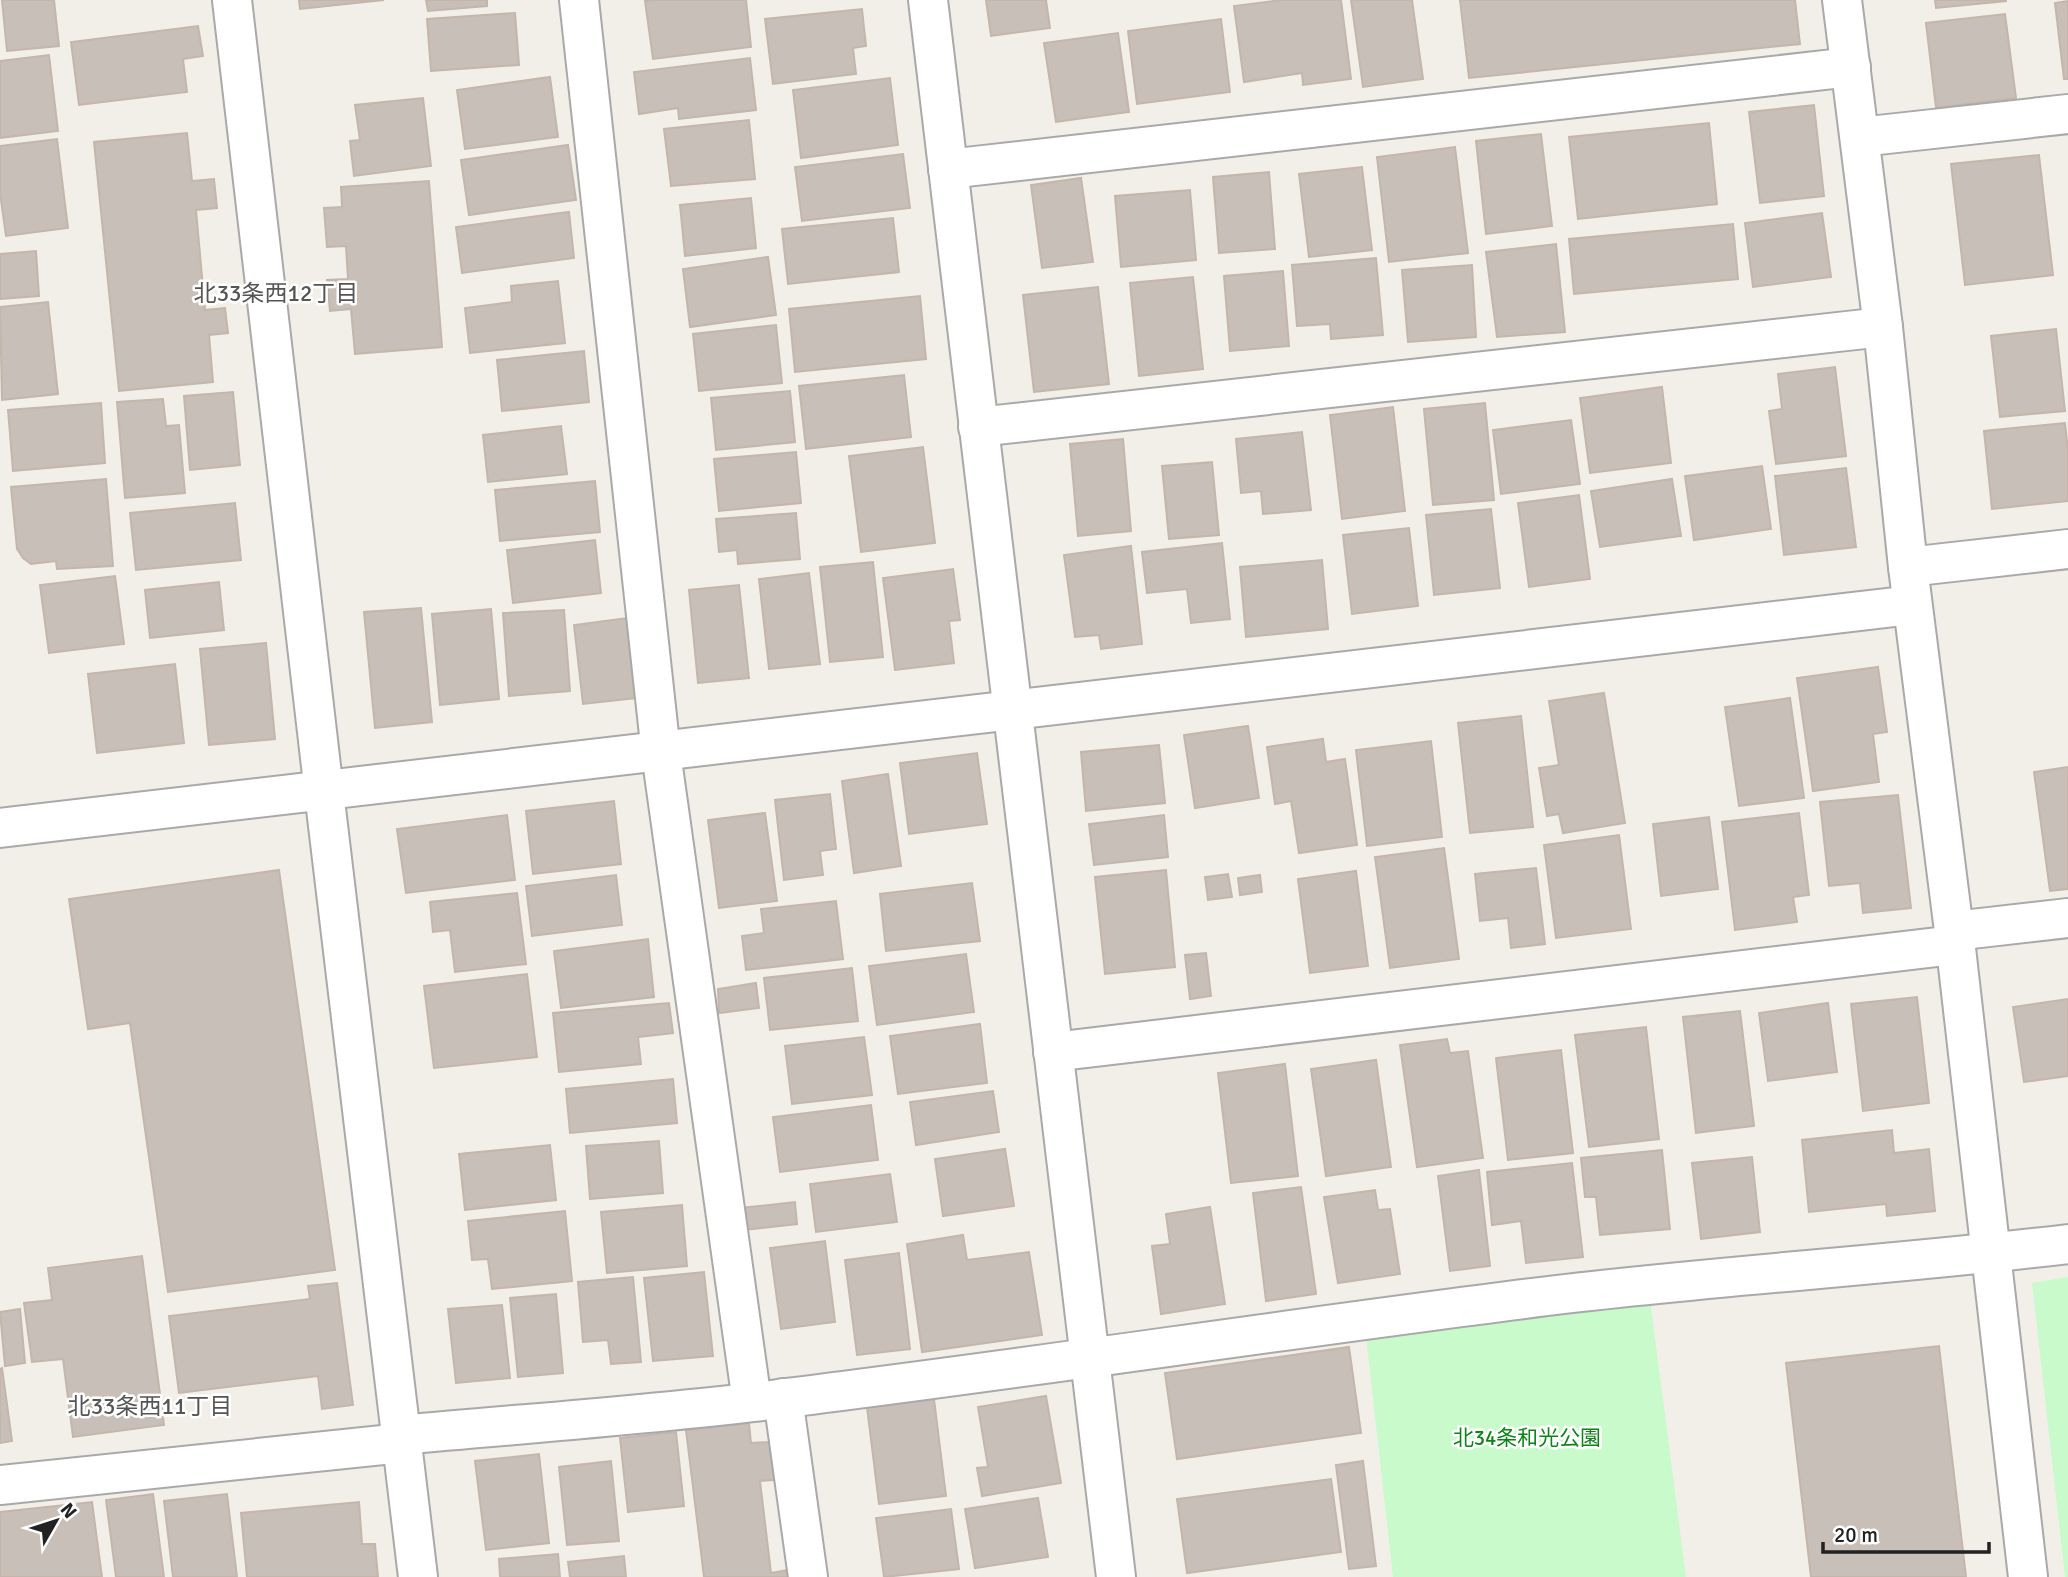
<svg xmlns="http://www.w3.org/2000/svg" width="2068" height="1577" viewBox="0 0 2068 1577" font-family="Signika,'Noto Sans JP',sans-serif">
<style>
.park{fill:#c8facc}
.building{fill:#c7bfb8;stroke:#c4b6ab;stroke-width:2}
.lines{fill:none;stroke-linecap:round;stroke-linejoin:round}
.street-casing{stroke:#a9a9a9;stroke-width:42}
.street{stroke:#fff;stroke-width:38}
.labels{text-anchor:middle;stroke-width:5;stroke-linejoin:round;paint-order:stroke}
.park-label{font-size:21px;fill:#0c8416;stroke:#fff}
.neighbourhood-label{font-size:23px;fill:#555;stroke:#fff}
</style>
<rect width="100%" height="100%" fill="#f2efe9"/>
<g class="park">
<polygon points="2068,1277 2068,1577 2065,1577 2032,1283"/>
<polygon points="1648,1284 1686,1577 1393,1577 1364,1319"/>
</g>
<g class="building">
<polygon points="2,0 54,0 59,46 7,51"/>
<polygon points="299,0 384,0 300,9"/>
<polygon points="426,0 487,0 487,6 428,11"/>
<polygon points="656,0 746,0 751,47 653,59 645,1"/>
<polygon points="986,0 1046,0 1050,28 991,36"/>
<polygon points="1281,0 1341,0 1351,79 1303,85 1302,73 1244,82 1234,6"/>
<polygon points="1351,0 1412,0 1423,79 1363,87"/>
<polygon points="1460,0 1795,0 1800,44 1469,78"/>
<polygon points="1935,0 2006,0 2006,1 1936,8"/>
<polygon points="2068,1 2068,79 2064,79 2055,3"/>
<polygon points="862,9 866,46 853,48 856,74 773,84 765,19"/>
<polygon points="515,13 519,65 431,71 427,19"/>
<polygon points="2005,14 2016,98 1936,108 1926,23"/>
<polygon points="1221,19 1230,92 1137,104 1128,31"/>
<polygon points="198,26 203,56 183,59 187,92 79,105 71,42"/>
<polygon points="1118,33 1129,112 1056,122 1044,43"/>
<polygon points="49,55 58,131 0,138 0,61"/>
<polygon points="750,58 756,110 679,119 678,108 639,114 634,72"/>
<polygon points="550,77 558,137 465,149 457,90"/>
<polygon points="890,78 898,145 801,158 793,90"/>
<polygon points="423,98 431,166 354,176 350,141 360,140 355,105"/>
<polygon points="1814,105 1824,196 1760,203 1749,112"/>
<polygon points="749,120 755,179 671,186 664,129"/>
<polygon points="1709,123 1717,204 1578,219 1569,137"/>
<polygon points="187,133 192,181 214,179 217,208 196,210 205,310 225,308 228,333 209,335 213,382 119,391 94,142"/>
<polygon points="1541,134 1552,226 1486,234 1476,141"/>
<polygon points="57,139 68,228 6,236 0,193 0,146"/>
<polygon points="568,145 576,200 469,215 461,160"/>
<polygon points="1455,147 1468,253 1389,262 1377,157"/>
<polygon points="903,154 910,208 802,221 795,167"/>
<polygon points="2039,155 2053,275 1965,285 1951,164"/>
<polygon points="1362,167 1372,250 1309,257 1299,174"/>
<polygon points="1269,172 1275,249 1219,253 1213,177"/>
<polygon points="1081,178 1093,262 1042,268 1031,185"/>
<polygon points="429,181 442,347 355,354 351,309 330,311 327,280 348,279 346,246 327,247 324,208 342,207 341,187"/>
<polygon points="1190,190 1196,260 1121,267 1115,196"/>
<polygon points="751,198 756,248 685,256 680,205"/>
<polygon points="569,212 574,258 462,273 456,227"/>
<polygon points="1822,213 1831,277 1753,287 1745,223"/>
<polygon points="893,218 899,272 788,284 782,229"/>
<polygon points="1733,224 1738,279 1574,294 1569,239"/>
<polygon points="1556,244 1565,332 1497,337 1486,252"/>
<polygon points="36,251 39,296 0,299 0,254"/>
<polygon points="768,257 776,315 690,327 683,269"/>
<polygon points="1376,258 1383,335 1331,339 1330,324 1297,326 1292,265"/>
<polygon points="1472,265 1476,337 1408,342 1402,270"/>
<polygon points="1283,271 1289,346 1230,351 1224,276"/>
<polygon points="1193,277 1203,369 1139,376 1130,283"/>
<polygon points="558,281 565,343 470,353 465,308 512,302 511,286"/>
<polygon points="1098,287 1109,384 1034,392 1023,295"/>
<polygon points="920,296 926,359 795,372 789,309"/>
<polygon points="48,302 58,394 2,400 0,307"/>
<polygon points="776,325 782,383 699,391 693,334"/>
<polygon points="2056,329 2065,411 2000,417 1991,336"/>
<polygon points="584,351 589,402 502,411 497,360"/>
<polygon points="1835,367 1846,456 1776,464 1769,411 1782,409 1778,374"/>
<polygon points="904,375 911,437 806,449 799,386"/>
<polygon points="1662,387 1671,463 1590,473 1580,398"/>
<polygon points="790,391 795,442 716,450 711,398"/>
<polygon points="233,392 240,465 190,470 184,396"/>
<polygon points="163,399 166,426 179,425 185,493 125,498 117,402"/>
<polygon points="101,403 105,463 13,471 8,410"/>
<polygon points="1485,403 1494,500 1433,505 1424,409"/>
<polygon points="1393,407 1405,511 1342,519 1330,415"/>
<polygon points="1571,420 1580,484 1501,494 1493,430"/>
<polygon points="2065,423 2068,450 2068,501 1992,509 1984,431"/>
<polygon points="561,426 567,474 488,482 483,435"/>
<polygon points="1302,432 1311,510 1263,514 1261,491 1241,493 1236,439"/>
<polygon points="1123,439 1131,531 1078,536 1070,444"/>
<polygon points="923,447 935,543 861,552 849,456"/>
<polygon points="796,452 801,503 719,511 714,459"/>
<polygon points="1212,462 1219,535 1169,539 1162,466"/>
<polygon points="1762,466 1771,529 1694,540 1685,476"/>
<polygon points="1846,468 1856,547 1784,555 1775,476"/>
<polygon points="106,479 113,566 57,569 56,561 31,564 23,558 17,549 11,487"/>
<polygon points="1672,479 1681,536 1600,547 1591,491"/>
<polygon points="595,481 600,532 500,541 495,490"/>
<polygon points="1579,495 1590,579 1529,587 1518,503"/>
<polygon points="235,503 241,560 136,570 130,513"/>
<polygon points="1491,509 1500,588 1434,595 1426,515"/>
<polygon points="796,513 800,559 738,564 737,550 719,552 716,519"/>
<polygon points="1409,528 1418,606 1352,614 1343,535"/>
<polygon points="595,540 601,593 513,603 507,550"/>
<polygon points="1222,543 1230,619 1191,623 1187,589 1147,593 1142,552"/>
<polygon points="1131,546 1142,644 1101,649 1099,635 1075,637 1064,555"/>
<polygon points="1322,560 1328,629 1246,637 1240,567"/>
<polygon points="873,562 883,657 830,662 820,567"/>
<polygon points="953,569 960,620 949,621 954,663 895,670 883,578"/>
<polygon points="809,573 820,664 769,669 759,579"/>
<polygon points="115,576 124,644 49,653 40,585"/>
<polygon points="219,582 224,630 150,638 145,590"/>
<polygon points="739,585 749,678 698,683 689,590"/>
<polygon points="421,608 432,722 375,728 364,612"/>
<polygon points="491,609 499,699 440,705 432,614"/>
<polygon points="564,610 570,691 509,696 503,613"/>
<polygon points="627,618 636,698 583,704 574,625"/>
<polygon points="266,643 275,739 209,745 200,649"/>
<polygon points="175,664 184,743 97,753 88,674"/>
<polygon points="1878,667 1887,732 1873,734 1879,782 1813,791 1797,678"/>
<polygon points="1604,693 1625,823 1563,833 1559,814 1547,816 1539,768 1559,765 1549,701"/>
<polygon points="1790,698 1804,798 1739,806 1725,707"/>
<polygon points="1521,716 1533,827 1470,833 1458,723"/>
<polygon points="1248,726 1259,798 1195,808 1184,735"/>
<polygon points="1323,739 1326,762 1345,759 1357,845 1299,853 1291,801 1275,804 1267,747"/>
<polygon points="1431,741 1442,837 1367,846 1356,750"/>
<polygon points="1159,745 1165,803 1086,811 1081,752"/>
<polygon points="977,753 987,824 909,834 900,763"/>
<polygon points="2068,767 2068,889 2050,891 2034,772"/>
<polygon points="888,774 901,866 854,873 842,781"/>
<polygon points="830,794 836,849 820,851 823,875 784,880 775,800"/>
<polygon points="1898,795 1911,908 1863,913 1860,883 1829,886 1820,802"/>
<polygon points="614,801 621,864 533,874 526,811"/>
<polygon points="765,813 777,901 719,908 708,820"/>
<polygon points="1799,813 1809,895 1793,897 1797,922 1735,930 1722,822"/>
<polygon points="507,815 515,880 406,893 397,829"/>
<polygon points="1164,815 1168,857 1094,865 1089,824"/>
<polygon points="1709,817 1718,889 1661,896 1653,824"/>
<polygon points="1619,835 1631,929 1556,938 1544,845"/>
<polygon points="1444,848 1459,959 1390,968 1375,857"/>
<polygon points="1536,868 1545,944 1511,948 1508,918 1480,921 1475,874"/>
<polygon points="279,870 335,1270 168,1292 130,1023 88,1029 69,899"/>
<polygon points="1166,870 1175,967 1105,974 1095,877"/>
<polygon points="1356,871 1368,966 1310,973 1298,879"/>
<polygon points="1228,874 1232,897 1208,900 1205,877"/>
<polygon points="616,875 622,925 532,936 526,886"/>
<polygon points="1260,875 1262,892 1240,895 1238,878"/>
<polygon points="972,883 980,941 886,951 880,894"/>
<polygon points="517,893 526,964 455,972 450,930 433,932 430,902"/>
<polygon points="836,901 843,959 746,970 742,936 764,933 761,909"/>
<polygon points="648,939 654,997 561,1008 554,951"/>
<polygon points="1206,953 1211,996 1190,999 1185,955"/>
<polygon points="966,954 974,1012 877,1025 869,966"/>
<polygon points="852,968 858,1021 770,1030 764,978"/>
<polygon points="527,974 537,1057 434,1068 424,986"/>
<polygon points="756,983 759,1008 719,1013 718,989"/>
<polygon points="1917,997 1929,1103 1863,1111 1851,1004"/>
<polygon points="2068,999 2068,1076 2024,1082 2013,1007"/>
<polygon points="669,1003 673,1033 638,1037 641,1064 559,1072 553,1013"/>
<polygon points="1828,1003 1837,1072 1768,1081 1759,1013"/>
<polygon points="1740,1011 1754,1126 1696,1133 1683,1017"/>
<polygon points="980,1024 987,1083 898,1094 890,1036"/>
<polygon points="1646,1027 1659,1139 1589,1147 1575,1035"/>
<polygon points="864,1037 872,1095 792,1104 785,1046"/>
<polygon points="1447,1039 1450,1053 1468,1051 1483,1158 1417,1167 1400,1045"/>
<polygon points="1561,1050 1573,1153 1508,1160 1496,1058"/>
<polygon points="1376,1060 1391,1167 1326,1176 1311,1069"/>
<polygon points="1285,1064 1298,1176 1231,1183 1218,1073"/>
<polygon points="673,1079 677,1123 570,1133 566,1089"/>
<polygon points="993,1091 999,1132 916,1145 910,1102"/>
<polygon points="871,1105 878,1160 780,1172 773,1117"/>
<polygon points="1892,1130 1894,1153 1929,1149 1935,1211 1887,1216 1886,1204 1809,1212 1802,1140"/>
<polygon points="659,1141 663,1193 590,1199 586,1146"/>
<polygon points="550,1145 556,1200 465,1210 459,1154"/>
<polygon points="1005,1149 1014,1206 943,1216 935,1159"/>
<polygon points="1662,1150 1670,1229 1600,1235 1596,1197 1585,1197 1581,1158"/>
<polygon points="1752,1157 1760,1232 1701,1239 1692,1163"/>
<polygon points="1572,1163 1583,1257 1526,1263 1521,1221 1492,1225 1487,1172"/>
<polygon points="1479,1170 1490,1266 1450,1271 1438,1176"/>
<polygon points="890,1174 897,1222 816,1232 810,1184"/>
<polygon points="1301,1187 1316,1294 1266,1301 1253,1193"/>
<polygon points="1375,1190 1378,1210 1390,1209 1400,1274 1338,1283 1324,1197"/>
<polygon points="795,1202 797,1224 744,1230 741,1208"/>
<polygon points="682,1205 687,1266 607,1273 601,1212"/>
<polygon points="1210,1207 1225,1304 1161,1314 1152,1246 1170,1244 1166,1214"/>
<polygon points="565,1211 572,1281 492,1289 488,1259 472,1260 468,1221"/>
<polygon points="963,1235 967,1260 1029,1252 1042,1335 922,1352 907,1244"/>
<polygon points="825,1241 835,1322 781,1329 770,1248"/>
<polygon points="899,1253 910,1349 857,1355 845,1260"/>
<polygon points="142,1256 164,1425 73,1437 63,1359 32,1362 24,1303 52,1300 48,1268"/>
<polygon points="704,1272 713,1356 653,1361 644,1278"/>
<polygon points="633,1277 641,1362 611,1364 608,1340 583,1342 578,1282"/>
<polygon points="337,1283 353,1405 322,1409 318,1376 179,1393 169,1316 310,1299 308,1286"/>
<polygon points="556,1294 563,1373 518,1377 510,1298"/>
<polygon points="502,1305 510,1378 456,1383 448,1309"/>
<polygon points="20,1309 25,1363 5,1366 0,1312"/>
<polygon points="1939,1346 1966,1577 1811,1577 1786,1363"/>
<polygon points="1349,1347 1361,1433 1177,1459 1165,1373"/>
<polygon points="2,1368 12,1441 0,1443 0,1369"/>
<polygon points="1046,1396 1061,1483 982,1496 977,1468 988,1467 978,1407"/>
<polygon points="934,1399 946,1496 879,1504 867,1407"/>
<polygon points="749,1423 751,1443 769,1442 774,1480 760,1481 771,1573 788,1570 788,1577 704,1577 686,1430"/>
<polygon points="676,1432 684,1506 628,1512 620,1438"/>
<polygon points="539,1454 549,1543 486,1550 475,1461"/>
<polygon points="611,1461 619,1541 567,1545 559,1467"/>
<polygon points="1363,1461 1376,1566 1349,1569 1336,1465"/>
<polygon points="1331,1479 1341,1552 1187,1573 1177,1499"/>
<polygon points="153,1494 164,1577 116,1577 106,1500"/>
<polygon points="227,1494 237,1577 173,1577 164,1501"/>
<polygon points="1038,1498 1048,1557 975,1568 965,1509"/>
<polygon points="92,1502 102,1577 0,1577 0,1512"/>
<polygon points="359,1502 362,1544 375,1544 378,1577 247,1577 241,1513"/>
<polygon points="951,1509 959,1569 884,1577 876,1518"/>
<polygon points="558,1554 560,1577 500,1577 499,1559"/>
<polygon points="624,1556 626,1577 570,1577 568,1562"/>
</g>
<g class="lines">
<g class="street-casing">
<g id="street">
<polyline points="232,0 324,792 418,1577"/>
<polyline points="579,0 661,753 752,1402"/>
<polyline points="928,0 1116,1577"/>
<polyline points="1842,0 1883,327 1908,567 1954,931 2028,1577"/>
<polyline points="1860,137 2068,114"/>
<polyline points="948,169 1851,67"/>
<polyline points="978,427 1883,327"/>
<polyline points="1908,567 2068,549"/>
<polyline points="0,828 1912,605"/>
<polyline points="1954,931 2068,918"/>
<polyline points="1053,1052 1954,945"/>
<polyline points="783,1398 808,1577"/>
<path d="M 401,1435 C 519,1424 637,1416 754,1402 C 1019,1370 1283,1329 1548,1296 C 1721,1275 1895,1265 2068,1244"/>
<polyline points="0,1485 402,1443"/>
</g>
</g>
<use href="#street" class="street"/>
</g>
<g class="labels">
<g class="park-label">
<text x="1527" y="1445">北34条和光公園</text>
</g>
<g class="neighbourhood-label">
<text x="276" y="301">北33条西12丁目</text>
<text x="150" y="1414">北33条西11丁目</text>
</g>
</g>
<g transform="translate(56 1521) rotate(51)" stroke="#ffffff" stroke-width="5" paint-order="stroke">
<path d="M0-5L12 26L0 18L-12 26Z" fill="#222222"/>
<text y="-10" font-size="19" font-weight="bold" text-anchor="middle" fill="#222222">N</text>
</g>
<path d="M1823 1542v10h166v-10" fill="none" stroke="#222222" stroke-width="3.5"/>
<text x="1834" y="1542" font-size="21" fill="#222222" stroke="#ffffff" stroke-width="5" paint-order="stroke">20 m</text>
</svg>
